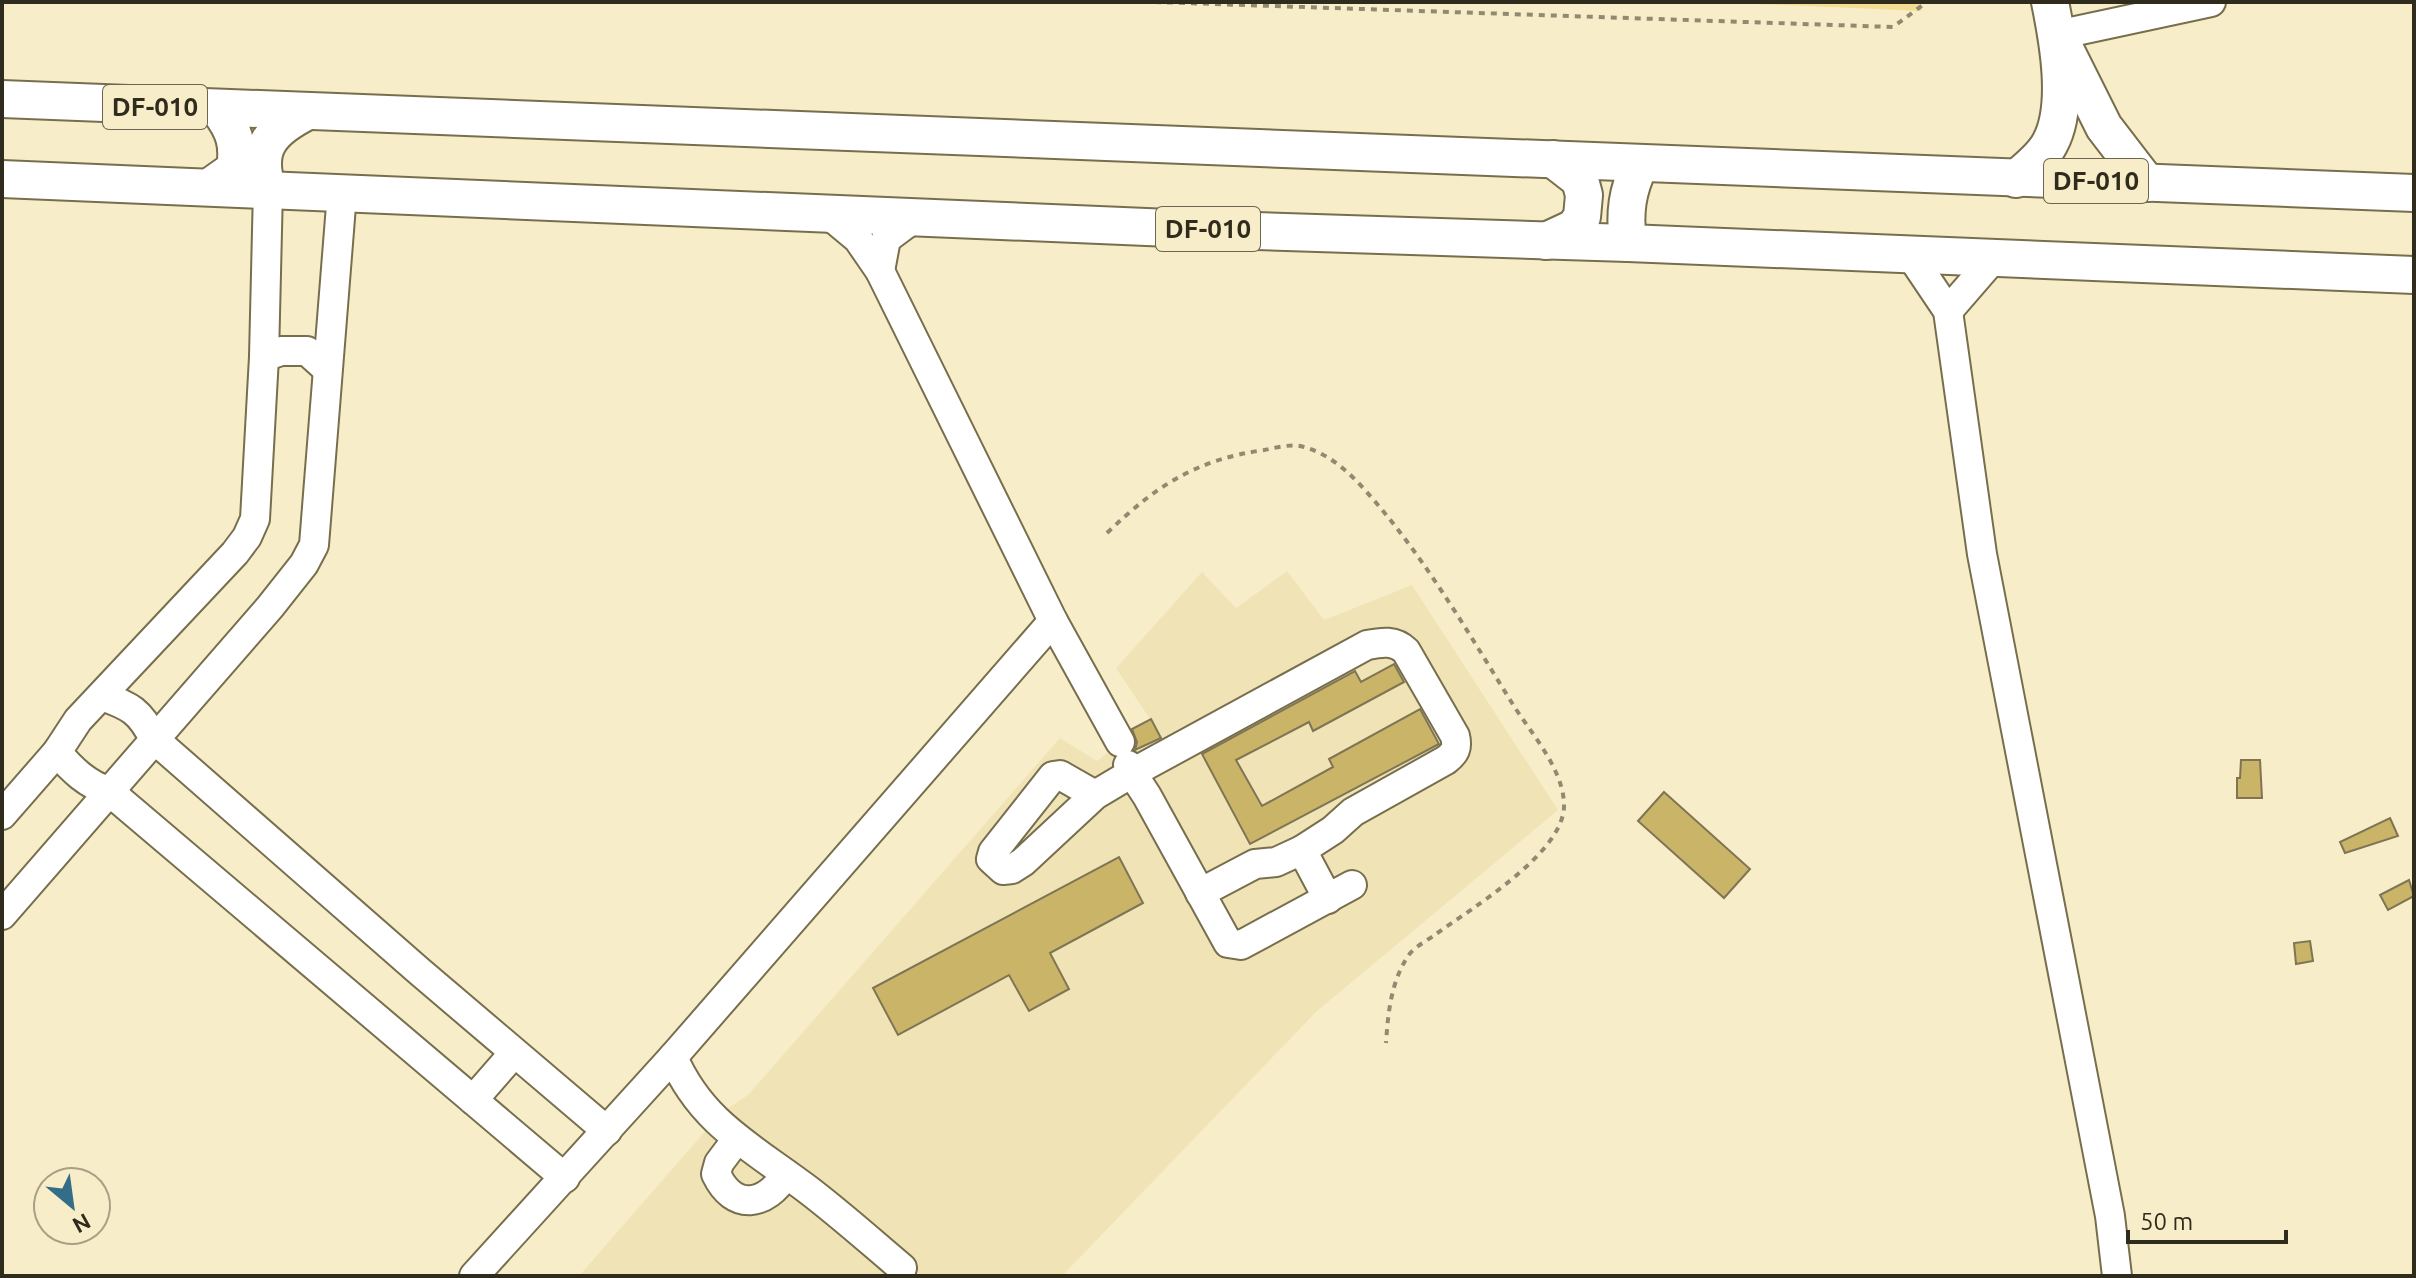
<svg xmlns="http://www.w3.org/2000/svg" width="2416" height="1278" viewBox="0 0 2416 1278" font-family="Ubuntu,sans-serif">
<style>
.built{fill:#f0e4b7}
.green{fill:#f4de93}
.building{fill:#c9b468;stroke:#7f7554;stroke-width:2}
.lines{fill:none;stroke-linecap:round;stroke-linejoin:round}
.minor-casing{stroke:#776e4d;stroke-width:32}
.major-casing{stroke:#776e4d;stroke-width:40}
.path{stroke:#918a71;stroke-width:4;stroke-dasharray:6 6;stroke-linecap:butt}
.minor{stroke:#fff;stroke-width:28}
.major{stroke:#fff;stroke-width:36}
.labels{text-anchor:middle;stroke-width:8;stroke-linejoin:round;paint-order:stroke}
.shield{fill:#f8edc9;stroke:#6b6551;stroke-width:2}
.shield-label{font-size:26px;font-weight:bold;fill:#2f2b1d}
</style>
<rect width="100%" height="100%" fill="#f8edc9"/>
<polygon class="built" points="1287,571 1324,620 1412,585 1558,810 1317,1011 1062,1276 579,1276 721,1113 748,1095 1060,738 1097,761 1150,719 1116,668 1202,572 1236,608"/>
<polygon class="green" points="1711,2 1921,2 1922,11"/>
<g class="building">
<polygon points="1394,664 1404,682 1313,731 1309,722 1236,760 1262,806 1333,767 1329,759 1420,709 1439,744 1250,844 1202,754 1355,671 1361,682"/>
<polygon points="1151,719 1161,738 1135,750 1137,742 1132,729"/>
<polygon points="2241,760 2260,760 2262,798 2237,798 2237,778 2240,778"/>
<polygon points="1664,792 1750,869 1724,898 1638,821"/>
<polygon points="2390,818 2398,836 2345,853 2340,842"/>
<polygon points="1119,857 1143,903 1050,953 1069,989 1029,1011 1009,975 898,1035 873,988"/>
<polygon points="2409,880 2414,896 2388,910 2380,895"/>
<polygon points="2310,941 2313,961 2296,964 2294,943"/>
</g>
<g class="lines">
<g class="minor-casing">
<g id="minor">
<polyline points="2057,35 2211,2"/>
<polyline points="1911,256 1948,311 1982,554 2110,1216 2117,1276"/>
<polyline points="880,271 886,239 917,216"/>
<polyline points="1948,311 1993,259"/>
<polyline points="264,357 281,351 307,351 327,369"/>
<polyline points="1053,621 1120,742"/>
<path d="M 102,696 C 130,706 140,711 154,739 L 419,971 L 607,1131"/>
<path d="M 57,752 C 73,771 87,784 110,792 L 565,1178"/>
<polyline points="1095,795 1060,775 1053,776 993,852 991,859 1003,870 1012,869 1023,862 1095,795 1132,773 1128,765"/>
<polyline points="2,815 57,752 78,720 235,553 247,537 255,519 264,357 268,189"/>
<path d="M 1302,850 L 1333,830 L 1353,812 L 1446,760 C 1455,753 1458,748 1455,736 L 1406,651 C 1395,640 1382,642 1367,645 L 1132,773 L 1147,796 L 1228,943 L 1241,945 L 1352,885"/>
<polyline points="1200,893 1255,864 1276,862 1302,850 1328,899"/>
<polyline points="2,915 270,607 304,564 314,545 342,193"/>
<path d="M 673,1057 C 701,1123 753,1148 807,1189 C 840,1214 870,1241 902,1268"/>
<polyline points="473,1100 514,1053"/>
<path d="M 737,1139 L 719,1163 L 716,1174 C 734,1212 766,1206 786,1174"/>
<polyline points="474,1276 673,1057 1053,621 880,271 858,239 828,214"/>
</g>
</g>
<g class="major-casing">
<g id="major">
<polyline points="2062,43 2104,127 2147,183"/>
<polyline points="2,99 2414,193"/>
<polyline points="2,179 1194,229 1628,243 2414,275"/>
<path d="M 2016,179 C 2028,168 2043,157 2050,143 C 2070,106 2058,41 2050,2"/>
<path d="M 211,186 L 235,169 C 239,144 234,130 219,110"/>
<path d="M 268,189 C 253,148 272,129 308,111"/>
<polyline points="1546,241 1574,228 1582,217 1584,195 1580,180 1553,159"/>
<path d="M 1628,243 C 1624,213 1627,191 1640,164"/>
</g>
</g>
<g class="path">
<polyline points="1155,2 1893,27 1927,2"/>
<path d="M 1107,533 C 1156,486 1195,460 1264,450 C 1275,448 1289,444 1300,446 C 1326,452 1346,469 1364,489 C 1422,553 1466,629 1512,703 C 1530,732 1563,768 1564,804 C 1566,852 1472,908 1436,934 C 1428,940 1414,947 1408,956 C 1391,982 1388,1013 1386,1043"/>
</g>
<use href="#minor" class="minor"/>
<use href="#major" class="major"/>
</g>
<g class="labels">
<g class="shield">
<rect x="103" y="85" width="104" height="44" rx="6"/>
<rect x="2044" y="159" width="104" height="44" rx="6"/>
<rect x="1156" y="207" width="104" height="44" rx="6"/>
</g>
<g class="shield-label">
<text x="155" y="116">DF-010</text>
<text x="2096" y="190">DF-010</text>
<text x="1208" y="238">DF-010</text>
</g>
</g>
<rect width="2416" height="1278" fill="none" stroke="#2f2b1d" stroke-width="8"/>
<g transform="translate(72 1206) rotate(151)"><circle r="38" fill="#f8edc9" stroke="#a89f84" stroke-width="2"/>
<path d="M0-6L14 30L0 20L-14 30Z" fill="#346d87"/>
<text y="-12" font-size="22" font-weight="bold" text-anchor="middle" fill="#2f2b1d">N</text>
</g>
<path d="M2128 1230v12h158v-12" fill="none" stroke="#2f2b1d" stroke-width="4"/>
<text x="2140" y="1230" font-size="24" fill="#2f2b1d" stroke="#f8edc9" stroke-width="6" paint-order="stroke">50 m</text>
</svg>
